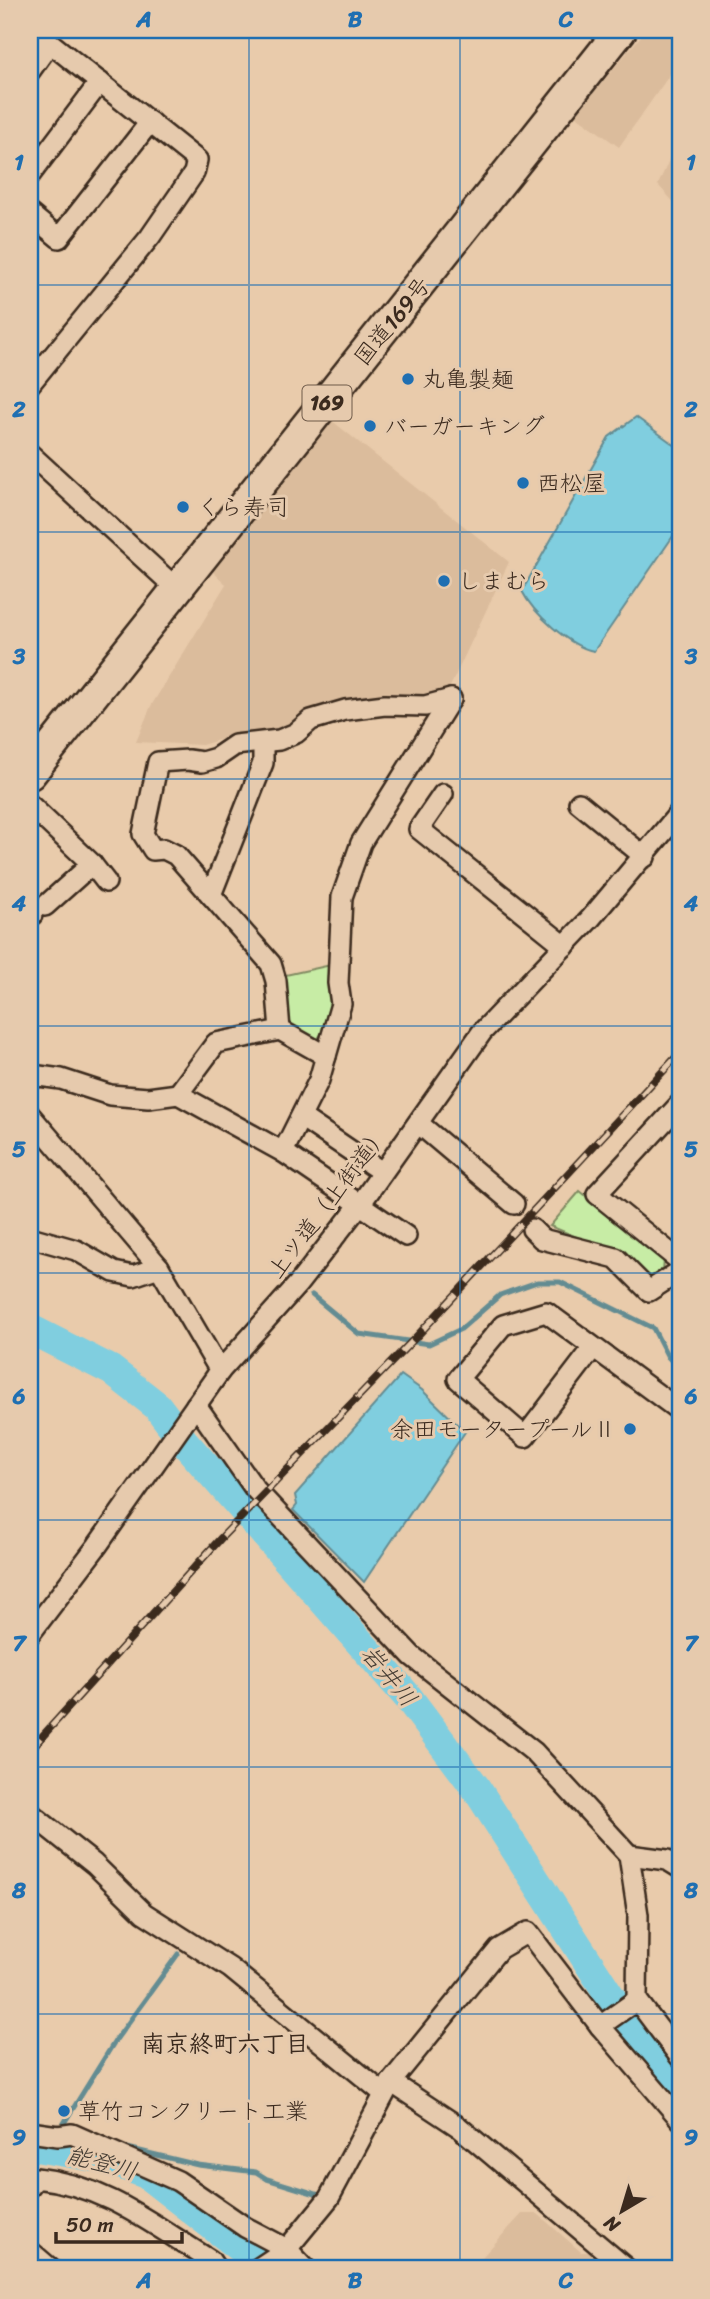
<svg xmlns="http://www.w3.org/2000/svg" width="710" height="2299" viewBox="0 0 710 2299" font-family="Sriracha,'Klee One',sans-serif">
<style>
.built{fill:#dbbc9c}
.park{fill:#c7eca5;stroke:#818b62;stroke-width:2}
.water{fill:#80cedf;stroke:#648c92;stroke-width:2}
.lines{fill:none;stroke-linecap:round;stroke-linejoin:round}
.stream{stroke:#648c92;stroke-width:5}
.river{stroke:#80cedf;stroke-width:30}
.minor-casing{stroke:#3b2a1e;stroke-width:24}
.highway-casing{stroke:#3b2a1e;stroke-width:35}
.minor{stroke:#e6caad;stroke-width:19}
.highway{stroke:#e6caad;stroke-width:30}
.rail-casing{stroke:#3b2a1e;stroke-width:8}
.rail{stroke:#e6caad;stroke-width:5;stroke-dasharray:16;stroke-linecap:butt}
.grid{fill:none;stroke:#1f6fb2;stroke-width:2;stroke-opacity:0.55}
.poi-dot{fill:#1f6fb2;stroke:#e6caad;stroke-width:2.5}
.labels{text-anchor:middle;stroke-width:6;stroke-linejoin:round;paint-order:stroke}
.shield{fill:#e6caad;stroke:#6e5a49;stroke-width:2}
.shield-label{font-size:21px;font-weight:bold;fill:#3b2a1e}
.street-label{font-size:23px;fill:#3b2a1e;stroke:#e6caad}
.poi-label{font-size:23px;fill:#3b2a1e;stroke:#e6caad;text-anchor:start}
.water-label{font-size:24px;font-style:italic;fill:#423a31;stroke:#e6caad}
.neighbourhood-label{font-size:24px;font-weight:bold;fill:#3b2a1e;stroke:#e6caad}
.neatline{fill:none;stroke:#1f6fb2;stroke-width:2.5}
.grid-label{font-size:23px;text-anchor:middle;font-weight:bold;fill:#1f6fb2}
</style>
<rect width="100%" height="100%" fill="#e9cbab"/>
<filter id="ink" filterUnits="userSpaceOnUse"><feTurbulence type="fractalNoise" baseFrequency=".0143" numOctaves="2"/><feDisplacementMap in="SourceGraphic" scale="14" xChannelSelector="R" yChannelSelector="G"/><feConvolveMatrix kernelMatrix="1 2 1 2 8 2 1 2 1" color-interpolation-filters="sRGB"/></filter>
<g filter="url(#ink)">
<g class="built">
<polygon points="646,30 680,30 680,60 619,147 575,115"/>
<polygon points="680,135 680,209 658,185"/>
<polygon points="331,420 509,562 449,689 443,696 288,730 232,736 202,745 136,742 151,706 226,584 212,571"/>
<polygon points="522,2214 538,2214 581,2252 591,2252 612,2269 471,2269"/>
</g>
<g class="park">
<polygon points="331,965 334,1013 316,1042 289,1023 281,976"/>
<polygon points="580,1191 664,1258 663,1274 651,1284 596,1245 550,1226"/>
</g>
<g class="water">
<path d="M 636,417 L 680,449 L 680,526 L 594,651 C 570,647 533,613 522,591 L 609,437 Z"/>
<polygon points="401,1375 422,1390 465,1432 364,1582 293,1510 297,1505 295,1495"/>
</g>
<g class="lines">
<g class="stream">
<polyline points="312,1295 359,1334 429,1344 461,1329 500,1295 537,1282 560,1282 653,1328 668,1357 680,1369"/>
<polyline points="61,2128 115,2041 178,1954"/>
<polyline points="119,2146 198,2165 256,2172 267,2179 319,2195"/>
</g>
<g class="river">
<polyline points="30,1329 111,1370 157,1406 185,1443 407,1696 476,1788 630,2027 680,2088"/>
<polyline points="30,2146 107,2159 146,2174 268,2269"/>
</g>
<g class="minor-casing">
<g id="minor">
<polyline points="30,71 50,43"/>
<polyline points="30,175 100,82"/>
<polyline points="30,214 59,238 150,122"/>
<polyline points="30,384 150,237 194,173 197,160 34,30"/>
<polyline points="30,454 178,590"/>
<polyline points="443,794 419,829 565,946"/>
<polyline points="579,803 645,857"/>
<polyline points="30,805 92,864 106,882"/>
<polyline points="211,895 263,763 263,743"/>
<polyline points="45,906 92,864"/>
<polyline points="30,913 32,915"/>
<polyline points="280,1030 276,981 271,964 176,855 164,849 153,850 143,834 158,762 188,760 202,762 216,758 235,745 279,740 296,733 311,720 345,710 385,705 425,706 451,699"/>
<polyline points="30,1080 39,1076 61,1079 110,1095 148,1098 178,1094 283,1152 406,1236"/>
<polyline points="178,1094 216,1043 280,1030 326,1056"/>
<polyline points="680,1104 597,1194 680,1261"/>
<polyline points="30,1115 159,1267 220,1371"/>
<polyline points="301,1117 382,1172"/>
<polyline points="418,1123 514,1204"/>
<polyline points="283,1152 319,1080 341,1004 338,983 342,897 361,843 451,699"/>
<polyline points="532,1229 542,1239 616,1258 649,1291 680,1271"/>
<polyline points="30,1237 76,1250 114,1272 133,1276 159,1267"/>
<polyline points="593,1348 525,1437 458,1379 503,1325 546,1312 680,1411"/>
<polyline points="196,1405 255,1489 412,1656 534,1752 629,1855 638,1915 637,2000 680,2057"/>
<polyline points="30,1634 97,1546 220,1371 298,1284 361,1203 482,1032 591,918 680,812"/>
<polyline points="30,1813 94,1864 144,1913 230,1968 383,2093"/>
<polyline points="629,1855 667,1860 680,1868"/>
<polyline points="600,2026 637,2000"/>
<polyline points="391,2082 459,2127 627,2269"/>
<polyline points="30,2132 58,2136 72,2134 178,2181 245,2227 287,2249 306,2269"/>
<path d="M 30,2186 L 36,2178 C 105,2185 153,2225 210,2260 L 216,2269"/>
<polyline points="30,2251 51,2269"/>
<polyline points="257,2269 287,2249 329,2198 391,2082 499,1949 528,1932 600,2026 680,2119"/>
</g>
</g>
<g class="highway-casing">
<polyline id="highway" points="30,774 621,30"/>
</g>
<use href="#minor" class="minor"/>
<use href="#highway" class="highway"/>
<g class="rail-casing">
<polyline id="rail" points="30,1750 221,1538 417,1336 680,1053"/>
</g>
<use href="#rail" class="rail"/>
</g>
</g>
<path class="grid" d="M 249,30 L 249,2269M 460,30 L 460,2269M 30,285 L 680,285M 30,532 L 680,532M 30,779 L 680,779M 30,1026 L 680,1026M 30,1273 L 680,1273M 30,1520 L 680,1520M 30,1767 L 680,1767M 30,2014 L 680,2014"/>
<g class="poi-dot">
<circle cx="408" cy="379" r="7"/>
<circle cx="370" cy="426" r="7"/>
<circle cx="523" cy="483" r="7"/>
<circle cx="183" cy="507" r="7"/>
<circle cx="444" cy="581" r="7"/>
<circle cx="630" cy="1429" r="7"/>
<circle cx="64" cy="2111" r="7"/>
</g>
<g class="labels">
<rect class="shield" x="302.5" y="385.5" width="49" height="35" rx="5"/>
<g class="shield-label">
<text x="327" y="410">169</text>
</g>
<g class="street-label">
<text transform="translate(392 321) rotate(-51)" y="8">国道169号</text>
<text transform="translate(328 1202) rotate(-53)" y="8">上ツ道（上街道）</text>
</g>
<g class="poi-label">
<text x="422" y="387">丸亀製麺</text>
<text x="384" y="434">バーガーキング</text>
<text x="537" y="491">西松屋</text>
<text x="197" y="515">くら寿司</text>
<text x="458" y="589">しまむら</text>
<text x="616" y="1437" text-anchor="end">余田モータープールⅡ</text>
<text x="78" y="2119">草竹コンクリート工業</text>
</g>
<g class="water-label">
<text transform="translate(389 1676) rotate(50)" y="8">岩井川</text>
<text transform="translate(102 2163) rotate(15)" y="8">能登川</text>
</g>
<g class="neighbourhood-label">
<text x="225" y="2052">南京終町六丁目</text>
</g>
</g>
<rect width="710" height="2299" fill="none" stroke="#e6caad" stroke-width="77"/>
<g transform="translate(622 2211) rotate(218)" stroke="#e6caad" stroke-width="5" paint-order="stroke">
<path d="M0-5L12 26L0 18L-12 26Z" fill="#3b2a1e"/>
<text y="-10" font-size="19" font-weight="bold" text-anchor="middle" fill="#3b2a1e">N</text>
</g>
<path d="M56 2232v10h126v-10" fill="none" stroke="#3b2a1e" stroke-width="3.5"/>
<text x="66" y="2232" font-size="21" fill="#3b2a1e" stroke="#e6caad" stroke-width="5" paint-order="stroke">50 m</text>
<rect x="38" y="38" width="634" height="2222" class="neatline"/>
<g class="grid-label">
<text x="144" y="27">A</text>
<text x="355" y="27">B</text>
<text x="566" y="27">C</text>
<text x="19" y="170">1</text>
<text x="691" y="170">1</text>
<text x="19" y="417">2</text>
<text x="691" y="417">2</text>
<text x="19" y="664">3</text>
<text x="691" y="664">3</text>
<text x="19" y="911">4</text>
<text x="691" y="911">4</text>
<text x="19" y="1157">5</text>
<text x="691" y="1157">5</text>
<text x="19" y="1404">6</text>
<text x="691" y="1404">6</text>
<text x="19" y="1651">7</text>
<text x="691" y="1651">7</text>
<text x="19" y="1898">8</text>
<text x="691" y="1898">8</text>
<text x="19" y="2145">9</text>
<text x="691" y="2145">9</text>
<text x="144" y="2288">A</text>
<text x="355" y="2288">B</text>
<text x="566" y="2288">C</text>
</g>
</svg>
